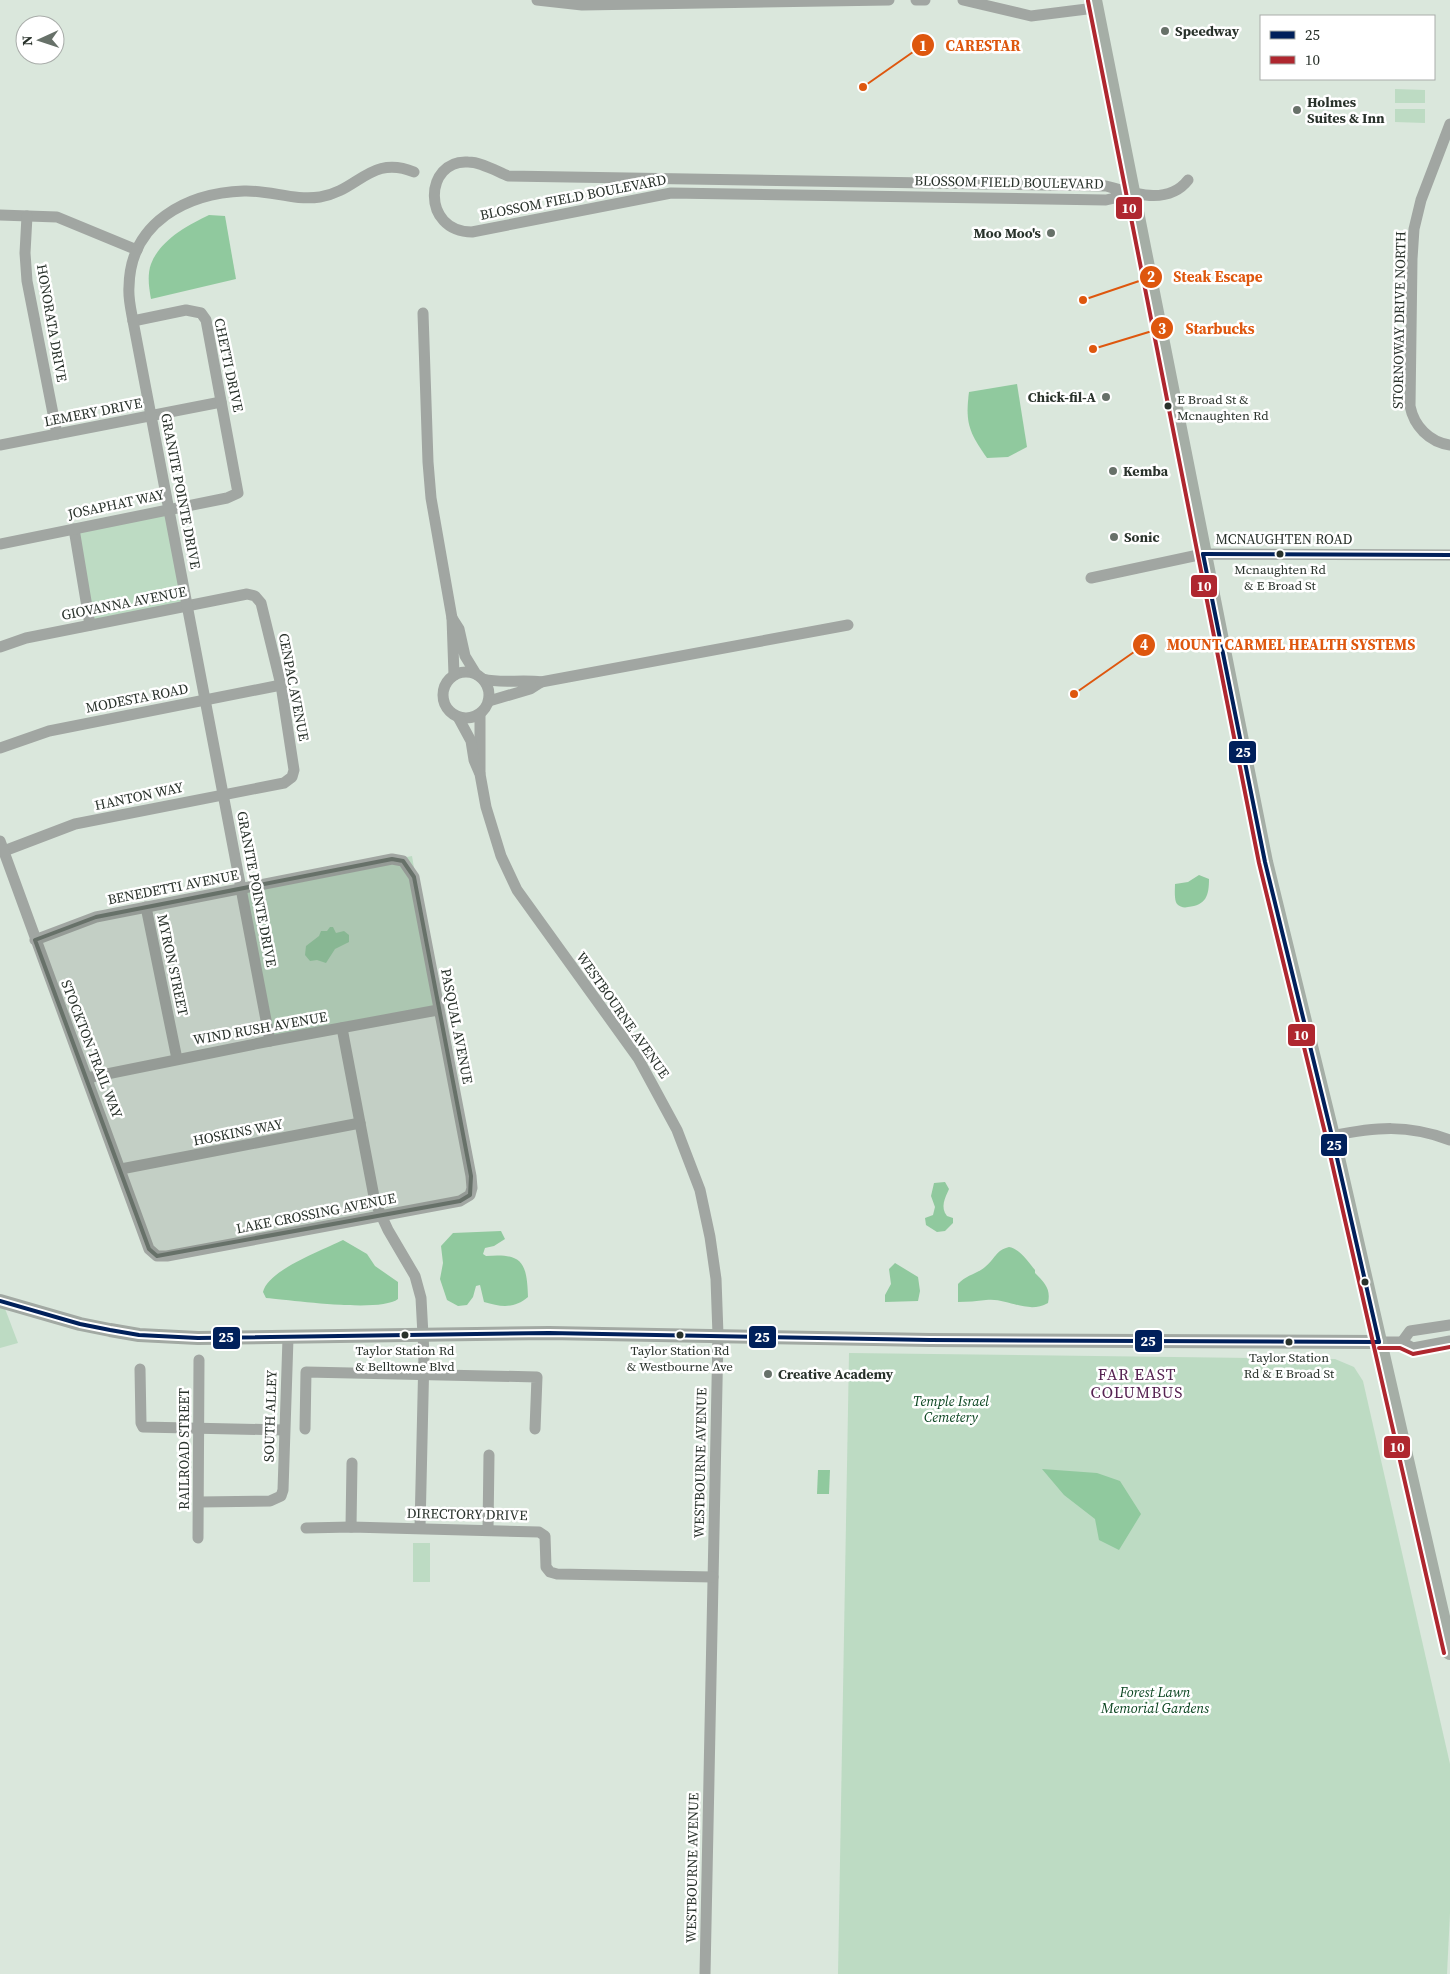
<svg xmlns="http://www.w3.org/2000/svg" width="1450" height="1974" viewBox="0 0 1450 1974" font-family="'Source Serif 4',serif">
<style>
.green{fill:#bddbc3}
.water{fill:#90c99e}
.lines{fill:none;stroke-linecap:round;stroke-linejoin:round}
.minor{stroke:#a1a6a2;stroke-width:11}
.major{stroke:#a2a9a3;stroke-width:14}
.highway{stroke:#a5aea6;stroke-width:16}
.bus-1-casing{stroke:#fff;stroke-width:8}
.bus-2-casing{stroke:#fff;stroke-width:8}
.bus-1{stroke:#00205b;stroke-width:4}
.bus-2{stroke:#af272f;stroke-width:4}
.marked{fill:#677169;fill-opacity:0.2;stroke:#677169;stroke-width:4;stroke-linejoin:round}
.poi-dot{fill:#677169;stroke:#fff;stroke-width:2}
.bus-dot{fill:#29322b;stroke:#fff;stroke-width:2}
.labels{text-anchor:middle;stroke-width:5;stroke-linejoin:round;paint-order:stroke}
.bus-label{font-size:13px;fill:#29322b;stroke:#fff}
.poi-label{font-size:14px;font-weight:bold;fill:#29322b;stroke:#fff;text-anchor:start}
.street-label{font-size:14px;fill:#29322b;stroke:#fff}
.park-label{font-size:14px;font-style:italic;fill:#08431e;stroke:#fff}
.quarter-label{font-size:16px;letter-spacing:1px;fill:#562352;stroke:#fff}
.leader{fill:none;stroke:#de570e;stroke-width:2}
.callout-dot{fill:#de570e;stroke:#fff;stroke-width:2}
.mark-label{font-size:15px;text-anchor:middle;font-weight:bold;fill:#fff}
.callout-label{font-size:15px;text-anchor:middle;font-weight:bold;fill:#de570e;stroke:#fff;stroke-width:5;stroke-linejoin:round;paint-order:stroke}
.line-badge{stroke:#fff;stroke-width:2}
.badge-label{font-size:14px;text-anchor:middle;font-weight:bold;fill:#fff}
</style>
<rect width="100%" height="100%" fill="#dae7dc"/>
<g class="green">
<polygon points="1395,89 1425,90 1425,103 1395,103"/>
<polygon points="1395,109 1425,109 1425,123 1395,122"/>
<polygon points="168,509 188,606 90,625 74,529"/>
<polygon points="412,856 438,1010 270,1041 243,889"/>
<polygon points="0,1305 4,1306 18,1343 0,1348"/>
<polygon points="849,1353 1335,1359 1354,1367 1363,1381 1450,1764 1450,1913 1447,1974 838,1974"/>
<rect x="413" y="1543" width="17" height="39"/>
</g>
<g class="water">
<path d="M 209,215 L 225,216 L 236,279 L 151,299 C 149,288 147,275 151,264 C 160,240 188,225 209,215 Z"/>
<path d="M 1017,384 L 1027,447 L 1008,457 L 987,458 C 969,432 965,423 969,392 Z"/>
<path d="M 1199,875 L 1209,879 C 1209,896 1206,905 1188,907 C 1184,908 1180,907 1177,904 C 1174,900 1175,889 1175,884 L 1188,882 Z"/>
<polygon points="330,927 333,927 336,933 344,931 349,935 349,942 335,949 326,963 317,960 310,961 305,955 306,946 319,936 321,931 327,931"/>
<path d="M 945,1182 L 949,1189 C 945,1198 940,1207 947,1216 L 953,1218 L 953,1223 L 945,1231 L 937,1232 L 926,1225 L 925,1218 L 933,1215 L 935,1207 L 931,1196 L 934,1183 Z"/>
<path d="M 501,1231 L 505,1239 L 494,1246 L 485,1248 L 483,1254 L 486,1256 C 522,1253 527,1262 528,1297 C 514,1309 501,1307 484,1302 L 480,1285 L 476,1286 L 473,1297 L 467,1305 L 458,1306 L 447,1300 L 440,1279 L 443,1263 L 441,1246 L 453,1233 Z"/>
<path d="M 343,1240 L 367,1254 L 375,1266 L 398,1282 L 398,1299 C 380,1313 292,1300 266,1298 L 263,1292 C 268,1270 323,1250 343,1240 Z"/>
<path d="M 1009,1247 C 1020,1249 1028,1262 1035,1270 L 1035,1273 C 1045,1283 1051,1289 1048,1303 C 1027,1315 1007,1297 986,1300 C 976,1301 968,1302 958,1302 L 958,1284 C 966,1275 977,1274 985,1267 C 995,1259 996,1250 1009,1247 Z"/>
<polygon points="895,1263 918,1277 920,1291 918,1301 885,1302 885,1295 891,1284 889,1269"/>
<polygon points="1042,1469 1097,1473 1120,1481 1141,1514 1119,1550 1099,1540 1095,1519 1064,1495"/>
<polygon points="818,1470 830,1470 829,1494 817,1494"/>
</g>
<g class="lines">
<g class="minor">
<polyline points="537,0 582,5 889,0"/>
<polyline points="916,0 925,0"/>
<polyline points="963,0 1031,16 1095,8"/>
<path d="M 1450,124 L 1421,200 L 1414,229 L 1412,259 L 1410,406 C 1414,426 1429,442 1450,445"/>
<path d="M 1132,194 L 1106,200 L 671,193 L 472,232 C 421,232 424,159 468,162 C 481,162 496,171 508,176 L 1106,186 C 1132,193 1168,206 1188,180"/>
<polyline points="0,215 57,217 137,250"/>
<polyline points="27,216 25,253 27,281 57,434"/>
<polyline points="423,313 428,462 431,498 452,618"/>
<polyline points="0,445 221,402"/>
<polyline points="74,529 90,625"/>
<polyline points="0,544 227,498 238,493 206,320 201,313 186,310 133,321"/>
<polyline points="1091,578 1203,554 1450,555"/>
<polyline points="0,647 26,638 247,594 255,596 261,603 281,685 294,770 292,777 284,783 75,824 4,851"/>
<circle cx="466" cy="695" r="23"/>
<polyline points="454,675 452,618 459,629 465,656 476,674"/>
<path d="M 483,679 C 502,684 521,679 541,682 L 530,689 L 489,701"/>
<polyline points="541,682 848,625"/>
<polyline points="480,714 480,773"/>
<polyline points="458,717 471,741 474,760 480,774 486,807 501,856 517,890 638,1058 677,1130 700,1190 710,1237 716,1279 718,1335 705,1974"/>
<polyline points="0,748 49,731 281,685"/>
<polyline points="0,841 149,1249 157,1256 167,1256 460,1201 470,1195 472,1188 471,1176 414,877 403,861 392,859 96,917 35,940"/>
<polyline points="146,907 177,1059"/>
<polyline points="342,1028 375,1202 388,1230 415,1276 421,1298 424,1354 420,1528"/>
<path d="M 270,1041 L 133,321 C 131,310 128,298 129,287 C 130,222 187,193 244,191 C 270,190 294,201 320,197 C 358,191 371,154 414,172"/>
<polyline points="87,1078 270,1041 438,1010"/>
<path d="M 1332,1136 C 1376,1127 1407,1124 1450,1140"/>
<polyline points="121,1169 360,1123"/>
<polyline points="1379,1342 1402,1342 1413,1348 1450,1341"/>
<polyline points="1402,1342 1410,1331 1450,1325"/>
<polyline points="140,1369 141,1423 143,1427 284,1430"/>
<polyline points="305,1429 306,1372 537,1377 535,1429"/>
<polyline points="199,1502 270,1501 281,1496 283,1490 288,1338"/>
<polyline points="351,1527 352,1463"/>
<polyline points="306,1528 351,1527 539,1532 545,1536 546,1567 550,1572 557,1574 713,1577"/>
<polyline points="488,1530 489,1455"/>
<polyline points="198,1538 199,1360"/>
</g>
<polyline class="major" points="0,1301 80,1324 110,1330 139,1335 198,1338 549,1333 930,1340 1379,1342"/>
<polyline class="highway" points="1094,0 1265,862 1332,1136 1450,1652"/>
<g class="bus-1-casing">
<g id="bus-1">
<polyline points="1203,554 1265,862 1332,1136 1379,1342"/>
<polyline points="1203,554 1450,555"/>
<polyline points="0,1301 80,1324 110,1330 139,1335 198,1338 549,1333 930,1340 1379,1342"/>
</g>
</g>
<g class="bus-2-casing">
<g id="bus-2">
<polyline points="1088,1 1259,863 1326,1137 1444,1653"/>
<polyline points="1379,1348 1400,1348 1413,1354 1450,1347"/>
</g>
</g>
<use href="#bus-1" class="bus-1"/>
<use href="#bus-2" class="bus-2"/>
</g>
<path class="marked" d="M 392,859 L 403,861 L 414,877 L 471,1176 L 470,1195 L 460,1201 L 157,1256 L 149,1249 L 35,940 L 96,917 Z"/>
<g class="poi-dot">
<circle cx="1165" cy="31" r="5"/>
<circle cx="1297" cy="110" r="5"/>
<circle cx="1051" cy="233" r="5"/>
<circle cx="1106" cy="397" r="5"/>
<circle cx="1113" cy="471" r="5"/>
<circle cx="1114" cy="537" r="5"/>
<circle cx="768" cy="1374" r="5"/>
</g>
<g class="bus-dot">
<circle cx="1168" cy="406" r="4.5"/>
<circle cx="1280" cy="554" r="4.5"/>
<circle cx="1365" cy="1282" r="4.5"/>
<circle cx="405" cy="1335" r="4.5"/>
<circle cx="680" cy="1335" r="4.5"/>
<circle cx="1289" cy="1342" r="4.5"/>
</g>
<g class="labels">
<g class="bus-label">
<text x="1177" y="404" text-anchor="start">E Broad St &amp;<tspan x="1177" dy="16">Mcnaughten Rd</tspan></text>
<text x="1280" y="574">Mcnaughten Rd<tspan x="1280" dy="16">&amp; E Broad St</tspan></text>
<text x="405" y="1355">Taylor Station Rd<tspan x="405" dy="16">&amp; Belltowne Blvd</tspan></text>
<text x="680" y="1355">Taylor Station Rd<tspan x="680" dy="16">&amp; Westbourne Ave</tspan></text>
<text x="1289" y="1362">Taylor Station<tspan x="1289" dy="16">Rd &amp; E Broad St</tspan></text>
</g>
<g class="poi-label">
<text x="1175" y="36">Speedway</text>
<text x="1307" y="107">Holmes<tspan x="1307" dy="16">Suites &amp; Inn</tspan></text>
<text x="1041" y="238" text-anchor="end">Moo Moo's</text>
<text x="1096" y="402" text-anchor="end">Chick-fil-A</text>
<text x="1123" y="476">Kemba</text>
<text x="1124" y="542">Sonic</text>
<text x="778" y="1379">Creative Academy</text>
</g>
<g class="street-label">
<text transform="translate(1009 182) rotate(1)" y="5">BLOSSOM FIELD BOULEVARD</text>
<text transform="translate(573 197) rotate(-11)" y="5">BLOSSOM FIELD BOULEVARD</text>
<text transform="translate(1399 320) rotate(-89)" y="5">STORNOWAY DRIVE NORTH</text>
<text transform="translate(52 323) rotate(80)" y="5">HONORATA DRIVE</text>
<text transform="translate(229 365) rotate(78)" y="5">CHETTI DRIVE</text>
<text transform="translate(93 412) rotate(-11)" y="5">LEMERY DRIVE</text>
<text transform="translate(181 491) rotate(79)" y="5">GRANITE POINTE DRIVE</text>
<text transform="translate(116 504) rotate(-12)" y="5">JOSAPHAT WAY</text>
<text x="1284" y="544">MCNAUGHTEN ROAD</text>
<text transform="translate(124 603) rotate(-11)" y="5">GIOVANNA AVENUE</text>
<text transform="translate(294 687) rotate(79)" y="5">CENPAC AVENUE</text>
<text transform="translate(137 698) rotate(-11)" y="5">MODESTA ROAD</text>
<text transform="translate(139 796) rotate(-12)" y="5">HANTON WAY</text>
<text transform="translate(173 887) rotate(-11)" y="5">BENEDETTI AVENUE</text>
<text transform="translate(257 889) rotate(79)" y="5">GRANITE POINTE DRIVE</text>
<text transform="translate(173 965) rotate(78)" y="5">MYRON STREET</text>
<text transform="translate(623 1015) rotate(55)" y="5">WESTBOURNE AVENUE</text>
<text transform="translate(457 1026) rotate(79)" y="5">PASQUAL AVENUE</text>
<text transform="translate(260 1028) rotate(-10)" y="5">WIND RUSH AVENUE</text>
<text transform="translate(92 1049) rotate(69)" y="5">STOCKTON TRAIL WAY</text>
<text transform="translate(238 1132) rotate(-11)" y="5">HOSKINS WAY</text>
<text transform="translate(316 1213) rotate(-11)" y="5">LAKE CROSSING AVENUE</text>
<text transform="translate(270 1416) rotate(-88)" y="5">SOUTH ALLEY</text>
<text transform="translate(184 1449) rotate(-90)" y="5">RAILROAD STREET</text>
<text transform="translate(700 1463) rotate(-89)" y="5">WESTBOURNE AVENUE</text>
<text transform="translate(467 1514) rotate(1)" y="5">DIRECTORY DRIVE</text>
<text transform="translate(692 1868) rotate(-89)" y="5">WESTBOURNE AVENUE</text>
</g>
<g class="park-label">
<text x="951" y="1406">Temple Israel<tspan x="951" dy="16">Cemetery</tspan></text>
<text x="1155" y="1697">Forest Lawn<tspan x="1155" dy="16">Memorial Gardens</tspan></text>
</g>
<g class="quarter-label">
<text x="1137" y="1380">FAR EAST<tspan x="1137" dy="18">COLUMBUS</tspan></text>
</g>
</g>
<path class="leader" d="M863 87L923 45M1083 300L1151 277M1093 349L1162 328M1074 694L1144 645"/>
<g class="callout-dot">
<circle cx="863" cy="87" r="5"/>
<circle cx="1083" cy="300" r="5"/>
<circle cx="1093" cy="349" r="5"/>
<circle cx="1074" cy="694" r="5"/>
<circle cx="923" cy="45" r="12"/>
<circle cx="1151" cy="277" r="12"/>
<circle cx="1162" cy="328" r="12"/>
<circle cx="1144" cy="645" r="12"/>
</g>
<g class="mark-label">
<text x="923" y="51">1</text>
<text x="1151" y="282">2</text>
<text x="1162" y="334">3</text>
<text x="1144" y="650">4</text>
</g>
<g class="callout-label">
<text x="983" y="51">CARESTAR</text>
<text x="1218" y="282">Steak Escape</text>
<text x="1220" y="334">Starbucks</text>
<text x="1291" y="650">MOUNT CARMEL HEALTH SYSTEMS</text>
</g>
<g class="line-badge">
<rect x="1115" y="196" width="28" height="24" rx="5" fill="#af272f"/>
<rect x="1190" y="574" width="28" height="24" rx="5" fill="#af272f"/>
<rect x="1228" y="740" width="29" height="24" rx="5" fill="#00205b"/>
<rect x="1287" y="1023" width="29" height="24" rx="5" fill="#af272f"/>
<rect x="1320" y="1133" width="28" height="24" rx="5" fill="#00205b"/>
<rect x="748" y="1325" width="29" height="24" rx="5" fill="#00205b"/>
<rect x="212" y="1326" width="29" height="24" rx="5" fill="#00205b"/>
<rect x="1134" y="1329" width="29" height="24" rx="5" fill="#00205b"/>
<rect x="1383" y="1435" width="28" height="24" rx="5" fill="#af272f"/>
</g>
<g class="badge-label">
<text x="1129" y="213">10</text>
<text x="1204" y="591">10</text>
<text x="1243" y="757">25</text>
<text x="1301" y="1040">10</text>
<text x="1334" y="1150">25</text>
<text x="762" y="1342">25</text>
<text x="226" y="1342">25</text>
<text x="1148" y="1346">25</text>
<text x="1397" y="1452">10</text>
</g>
<rect x="1260" y="15" width="175" height="65" fill="#ffffff" stroke="#a9adaa"/>
<rect x="1270" y="31" width="25" height="8" fill="#00205b" stroke="#a9adaa"/>
<text x="1305" y="40" font-size="15" fill="#29322b">25</text>
<rect x="1270" y="56" width="25" height="8" fill="#af272f" stroke="#a9adaa"/>
<text x="1305" y="65" font-size="15" fill="#29322b">10</text>
<g transform="translate(40 40) rotate(267)"><circle r="24" fill="#ffffff" stroke="#a9adaa"/>
<path d="M0-4L9 19L0 12L-9 19Z" fill="#677169"/>
<text y="-8" font-size="14" font-weight="bold" text-anchor="middle" fill="#29322b">N</text>
</g>
</svg>
